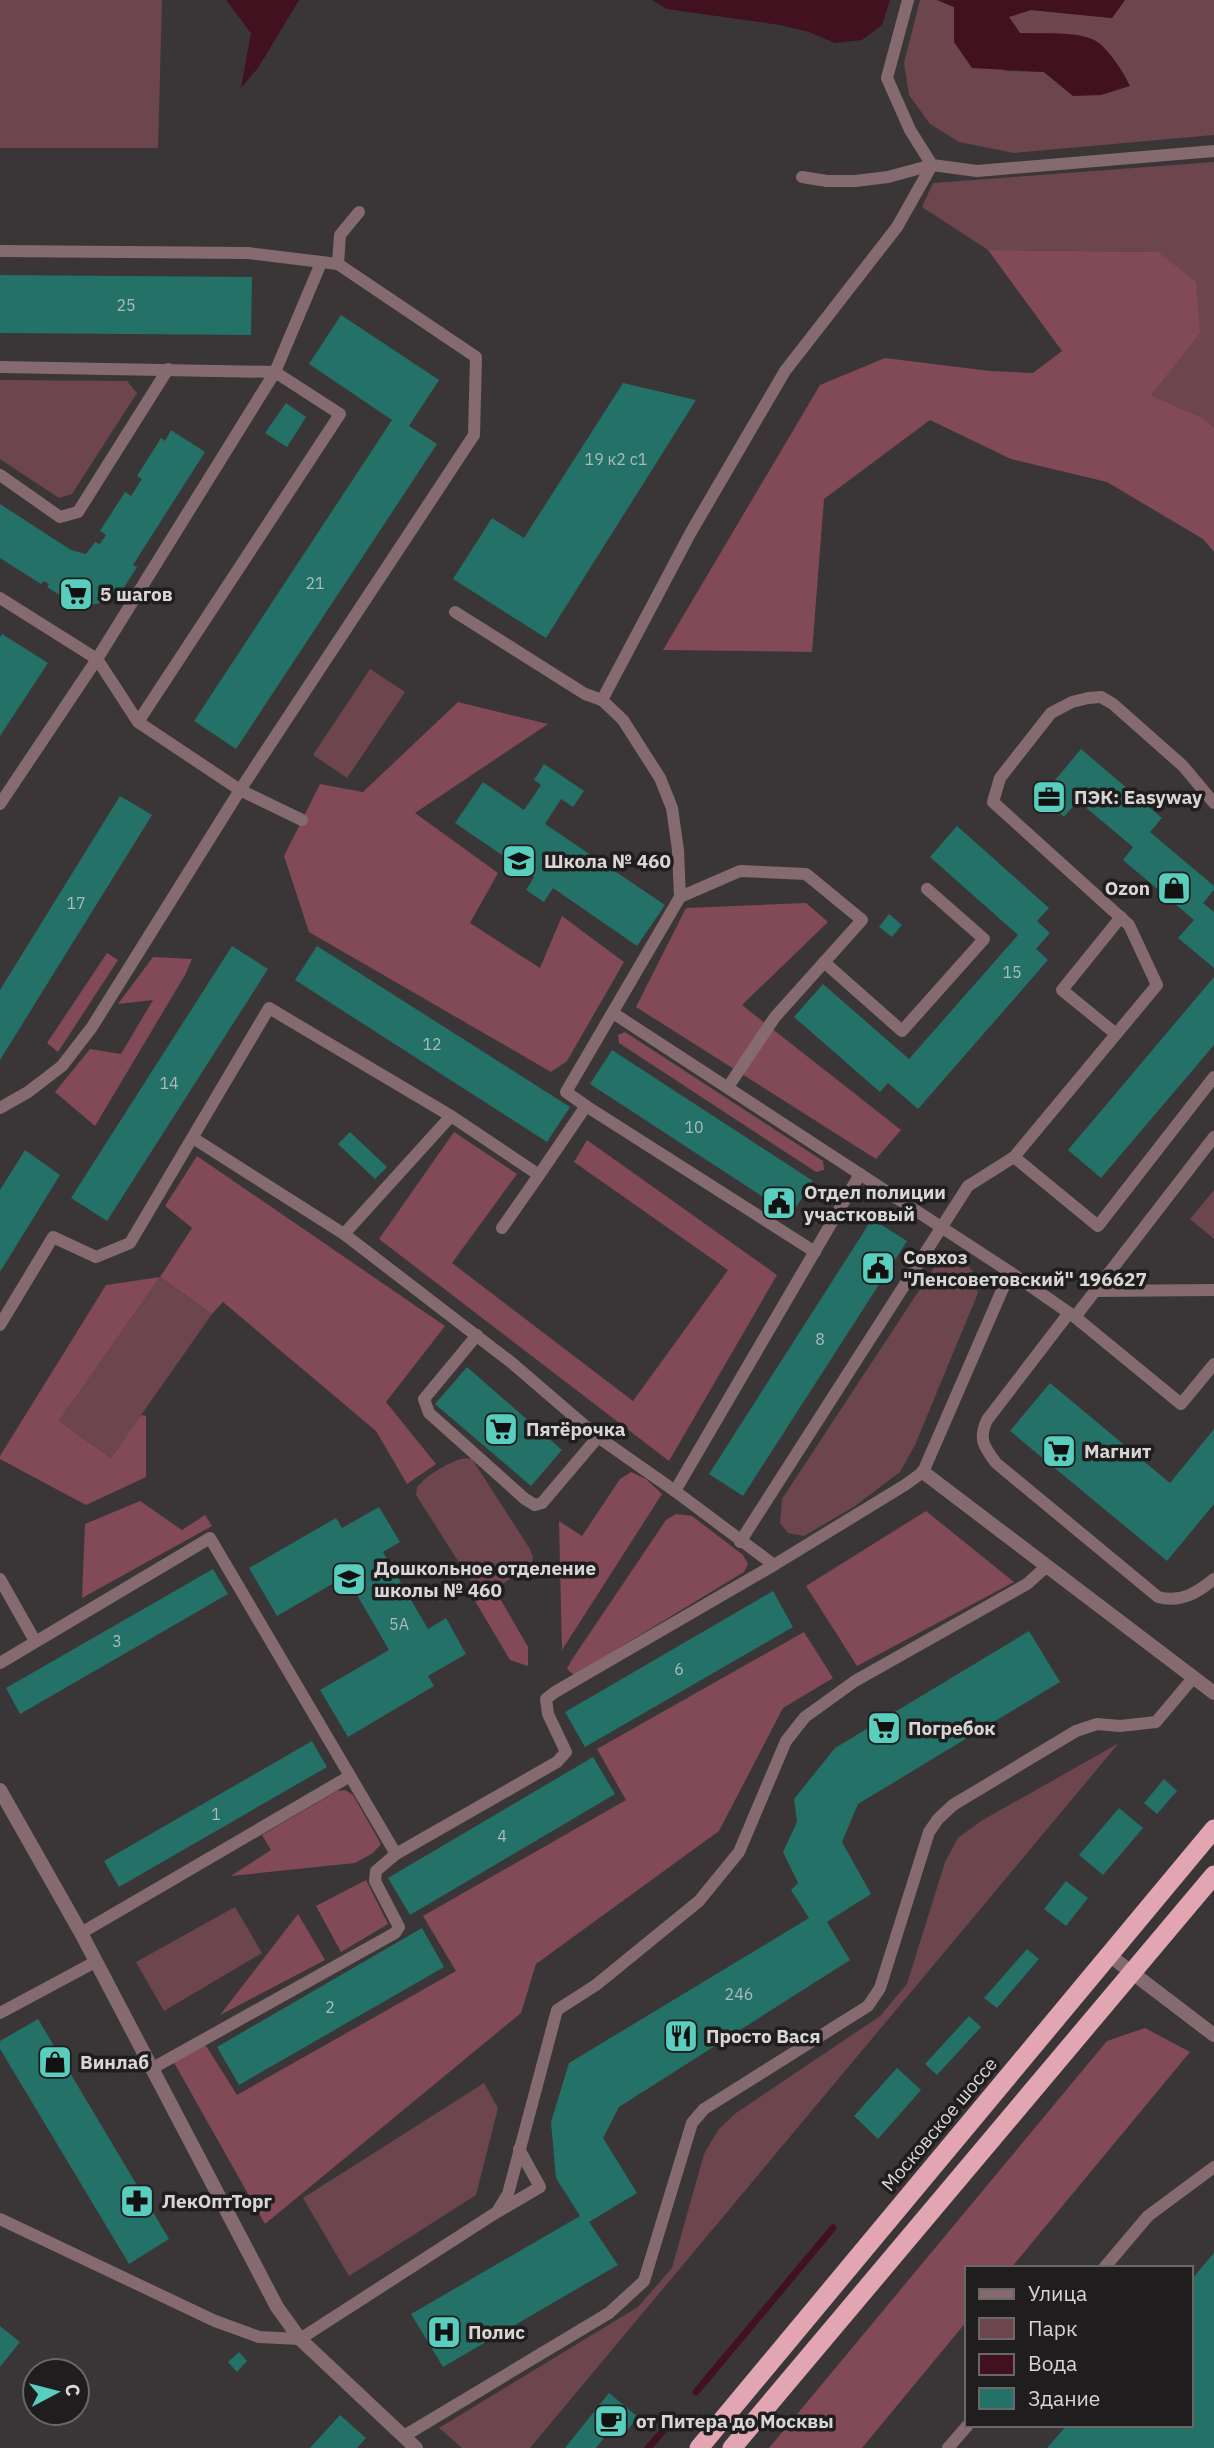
<svg xmlns="http://www.w3.org/2000/svg" width="1214" height="2448" viewBox="0 0 1214 2448" font-family="'IBM Plex Sans',sans-serif">
<style>
.green{fill:#6d454d}
.forest{fill:#814a56}
.water{fill:#421120}
.lines{fill:none;stroke-linecap:round;stroke-linejoin:round}
.stream{stroke:#421120;stroke-width:7}
.building{fill:#237167}
.service{stroke:#856b70;stroke-width:12}
.minor{stroke:#856b70;stroke-width:14}
.trunk{stroke:#e1a6b2;stroke-width:19}
.labels{text-anchor:middle;stroke-width:7;stroke-linejoin:round;paint-order:stroke}
.number-label{font-size:16px;fill:#abbcba}
.poi-label{font-size:19px;font-weight:bold;fill:#d8d5d5;stroke:#201d1e;text-anchor:start}
.street-label{font-size:19px;fill:#d8d5d5;stroke:#201d1e}
</style>
<rect width="100%" height="100%" fill="#3a3536"/>
<g class="green">
<polygon points="0,0 162,0 158,148 0,148"/>
<polygon points="920,0 937,0 954,7 954,42 1006,71 1044,72 1073,96 1061,34 1020,33 1008,16 1031,10 1112,18 1125,0 1214,0 1214,135 1014,153 959,142 930,124 909,95 904,63"/>
<polygon points="1214,162 1214,428 1205,419 1151,395 1158,252 988,250 922,207 933,183"/>
<polygon points="0,380 127,381 137,393 72,494 59,498 0,459"/>
<polygon points="370,669 405,692 347,778 313,755"/>
<polygon points="1214,1190 1214,1239 1190,1219"/>
<polygon points="943,1254 961,1256 973,1272 978,1293 915,1445 900,1472 855,1506 804,1536 788,1533 780,1523 782,1499"/>
<polygon points="160,1277 212,1314 111,1458 59,1421"/>
<path d="M 465,1458 L 472,1459 L 530,1549 L 533,1557 L 532,1566 L 487,1593 L 480,1592 L 474,1586 L 416,1495 L 417,1487 C 428,1474 448,1462 465,1458 Z"/>
<polygon points="1119,1743 530,2448 462,2448 439,2428 638,2307 672,2268 704,2154 718,2130 736,2113 880,2016 907,1984 945,1862 958,1838 981,1821"/>
<polygon points="235,1907 262,1953 164,2011 136,1962"/>
<polygon points="484,2083 498,2108 476,2195 349,2276 303,2198"/>
</g>
<g class="forest">
<polygon points="988,250 1158,252 1196,282 1200,333 1151,395 1205,419 1214,428 1214,552 1203,539 1107,482 1011,459 930,420 824,499 812,652 663,650 820,385 885,358 990,371 1033,373 1062,351"/>
<polygon points="458,702 548,724 415,813 498,873 470,923 540,968 562,916 624,962 567,1061 551,1072 309,932 284,856 320,784 363,792"/>
<polygon points="806,903 828,922 742,1005 901,1130 876,1159 636,1007 686,908"/>
<polygon points="107,953 118,960 58,1052 47,1043"/>
<polygon points="153,957 192,959 185,975 95,1126 55,1092 90,1049 121,1054 153,1000 118,1004"/>
<polygon points="625,1032 823,1161 824,1170 816,1172 619,1043 618,1035"/>
<polygon points="454,1132 517,1174 452,1263 633,1401 728,1270 574,1162 587,1140 777,1275 669,1461 379,1239"/>
<polygon points="197,1156 445,1326 386,1402 436,1464 407,1484 376,1431 223,1302 212,1314 160,1277 59,1421 111,1458 141,1415 146,1416 146,1477 86,1505 0,1459 0,1456 106,1285 160,1277 192,1228 165,1206"/>
<polygon points="631,1472 646,1479 662,1494 562,1650 559,1521 582,1536 620,1479"/>
<polygon points="140,1501 182,1530 205,1515 212,1526 82,1598 85,1524"/>
<polygon points="926,1511 1014,1582 857,1666 806,1586"/>
<polygon points="676,1514 692,1516 743,1555 748,1564 744,1572 574,1675 567,1669 571,1661 666,1520"/>
<polygon points="498,1595 528,1647 528,1666 510,1660 475,1601"/>
<polygon points="804,1632 833,1678 783,1708 719,1831 536,1964 521,2013 265,2224 172,2059 203,2041 237,2095 456,1971 423,1916 626,1800 597,1749"/>
<polygon points="345,1790 353,1795 381,1844 373,1853 355,1863 231,1876 271,1850 262,1835 337,1791"/>
<polygon points="366,1880 388,1924 341,1952 316,1906"/>
<polygon points="298,1914 325,1960 220,2015"/>
<polygon points="1145,2028 1190,2052 1011,2268 967,2268 967,2321 862,2448 769,2448 1107,2041"/>
</g>
<g class="water">
<polygon points="226,0 299,0 258,68 241,88 251,33"/>
<polygon points="652,0 890,0 882,25 862,40 835,43 809,32 780,25 667,9"/>
<path d="M 937,0 L 1125,0 L 1112,18 L 1031,10 L 1009,17 L 1020,33 C 1041,34 1073,31 1092,39 C 1106,44 1124,73 1130,86 L 1101,95 L 1073,96 L 1044,72 L 972,68 L 954,42 L 954,7 Z"/>
</g>
<g class="lines">
<g class="stream">
<polyline points="696,2392 833,2228"/>
<polyline points="648,2448 663,2431"/>
</g>
</g>
<g class="building">
<polygon points="0,275 252,277 251,335 0,333"/>
<polygon points="341,315 439,380 409,426 437,444 236,749 194,721 392,420 309,364"/>
<polygon points="623,383 696,400 546,638 453,579 492,518 524,538"/>
<polygon points="286,403 306,417 287,447 265,433"/>
<polygon points="171,430 205,452 133,565 137,567 116,600 79,607 47,587 49,584 44,581 41,584 0,558 0,504 71,550 86,554 95,542 100,544 106,535 100,531 125,492 131,496 142,479 137,476 161,438 165,441"/>
<polygon points="2,634 48,663 0,736 0,637"/>
<polygon points="1081,749 1162,818 1150,832 1214,886 1214,890 1203,903 1214,912 1214,968 1178,938 1194,920 1123,860 1133,847 1078,801 1064,817 1041,797"/>
<polygon points="544,764 584,791 573,807 561,799 545,824 665,905 637,946 553,888 544,902 526,890 534,877 455,823 483,782 524,810 541,785 534,780"/>
<polygon points="120,796 152,815 0,1060 0,990"/>
<polygon points="957,826 1049,908 1037,921 1050,933 1036,949 1048,960 918,1109 888,1083 880,1092 794,1017 823,984 909,1059 1018,935 930,857"/>
<polygon points="889,914 902,925 892,937 879,927"/>
<polygon points="232,946 268,969 107,1221 71,1198"/>
<polygon points="317,946 570,1107 547,1142 295,980"/>
<polygon points="1214,977 1214,1045 1101,1178 1068,1150"/>
<polygon points="612,1050 813,1181 791,1215 590,1084"/>
<polygon points="350,1132 387,1167 375,1179 338,1144"/>
<polygon points="25,1150 60,1175 0,1272 0,1190"/>
<polygon points="872,1219 907,1241 743,1496 709,1474"/>
<polygon points="467,1367 562,1450 531,1486 435,1404"/>
<polygon points="1050,1383 1170,1483 1214,1429 1214,1504 1167,1561 1010,1431"/>
<polygon points="379,1507 400,1542 383,1552 428,1629 446,1618 466,1654 428,1676 434,1686 348,1737 320,1690 389,1650 346,1576 277,1616 249,1568 336,1518 342,1528"/>
<polygon points="213,1569 228,1594 20,1714 6,1688"/>
<polygon points="773,1591 793,1627 585,1747 565,1712"/>
<polygon points="1029,1631 1060,1682 858,1804 842,1842 871,1894 827,1922 850,1960 619,2107 603,2138 637,2193 589,2222 618,2265 443,2367 411,2314 580,2216 556,2178 551,2122 569,2063 809,1918 791,1890 798,1883 783,1852 797,1822 794,1799 835,1748"/>
<polygon points="312,1741 327,1767 119,1887 104,1861"/>
<polygon points="593,1757 615,1794 410,1915 388,1878"/>
<polygon points="1164,1779 1177,1791 1157,1814 1144,1803"/>
<polygon points="1119,1808 1143,1828 1103,1875 1079,1855"/>
<polygon points="1066,1881 1088,1898 1066,1926 1044,1909"/>
<polygon points="422,1928 444,1967 239,2085 217,2047"/>
<polygon points="1027,1949 1039,1959 997,2008 984,1998"/>
<polygon points="969,2016 981,2027 937,2075 925,2064"/>
<polygon points="38,2019 169,2239 129,2264 0,2049 0,2041"/>
<polygon points="897,2068 921,2090 878,2139 854,2116"/>
<polygon points="1214,2253 1214,2448 1047,2448 1067,2425 1191,2425 1191,2280"/>
<polygon points="0,2326 20,2342 0,2367"/>
<polygon points="239,2352 247,2361 237,2372 228,2362"/>
<polygon points="609,2393 638,2417 625,2433 615,2424 596,2448 565,2448"/>
<polygon points="340,2415 366,2438 357,2448 310,2448"/>
</g>
<g class="lines">
<g class="service">
<polyline points="908,0 887,78 910,130 932,165"/>
<polyline points="802,177 827,181 855,181 888,177 932,165 977,171 1214,151"/>
<polyline points="0,251 248,253 338,264 476,357 474,435 240,790 92,1027 62,1066 28,1092 0,1108"/>
<polyline points="338,264 340,235 359,212"/>
<polyline points="0,367 275,372 340,414 138,722"/>
<polyline points="0,475 60,517 78,512 168,369"/>
<polyline points="0,598 97,659 138,722 240,790 302,820"/>
<polyline points="455,612 585,694 602,700"/>
<polyline points="0,804 97,659 275,372 321,263"/>
<polyline points="680,897 740,871 806,874 862,920 775,1017 728,1087"/>
<polyline points="824,962 902,1031 984,939 927,889"/>
<polyline points="613,1013 1010,1272 1075,1317 1181,1404 1214,1364"/>
<polyline points="1116,1034 1062,990 1121,917"/>
<polyline points="586,1106 815,1252"/>
<polyline points="193,1138 344,1234 512,1363 598,1437 675,1491 774,1565"/>
<polyline points="1014,1157 1157,985 1129,925 993,802 1000,778 1051,713 1072,702 1088,698 1101,697 1113,704 1183,766 1214,803"/>
<polyline points="502,1228 539,1175"/>
<polyline points="344,1234 451,1116"/>
<polyline points="1095,1291 1214,1290"/>
<path d="M 1069,1313 L 987,1420 C 978,1439 984,1447 996,1463 L 1158,1597 C 1181,1603 1197,1593 1214,1579"/>
<polyline points="1075,1317 1214,1137"/>
<polyline points="0,1325 53,1237 96,1257 130,1243 269,1008 451,1116 539,1175 586,1106 566,1092 680,897 678,850 672,808 660,778 623,720 602,700 691,532 785,371 897,227 932,165"/>
<polyline points="477,1335 424,1399 429,1413 525,1499 535,1505 542,1503 598,1437"/>
<polyline points="675,1491 860,1174"/>
<polyline points="740,1542 968,1186 1014,1157 1098,1226 1214,1077"/>
<polyline points="0,1579 35,1641"/>
<polyline points="0,1663 210,1538 396,1854"/>
<polyline points="81,1933 350,1776"/>
<polyline points="0,2013 95,1962"/>
<polyline points="151,2069 395,1933 399,1927 375,1881 376,1871 396,1854 557,1762 566,1752 548,1714 546,1699 555,1692 774,1565 905,1485 923,1472 1010,1272"/>
<polyline points="499,2211 540,2187 519,2149"/>
<polyline points="0,2219 215,2321 259,2337 300,2339 497,2212 508,2194 557,2010 596,1985 699,1901 739,1852 786,1741 805,1717 855,1681 1027,1584 1047,1566"/>
<polyline points="1104,2268 1148,2216 1214,2167"/>
<polyline points="404,2436 609,2313 644,2281 692,2123 704,2109 868,2006 880,1988 929,1832 938,1819 953,1805 1076,1731 1097,1724 1120,1726 1156,1722 1193,1678"/>
<polyline points="948,2448 968,2425"/>
</g>
<g class="minor">
<polyline points="923,1472 1214,1693"/>
<polyline points="0,1790 81,1933 277,2307 300,2339 416,2448"/>
<polyline points="1109,1955 1214,2035"/>
</g>
<g class="trunk">
<polyline points="699,2448 1214,1829"/>
<polyline points="732,2448 1214,1875"/>
</g>
</g>
<defs>
<g id="supermarket-square" transform="scale(1.75)"><rect x="-9" y="-9" width="18" height="18" rx="4" fill="#59cebe" stroke="#201d1e"/><path d="M-6-5.5h2.5l.6 2H6L4.5 2H-2.5L-4.4-4H-6ZM-1.5 3.2a1.3 1.3 0 1 0 .1 0ZM3 3.2a1.3 1.3 0 1 0 .1 0Z" fill="#111"/></g>
<g id="office-square" transform="scale(1.75)"><rect x="-9" y="-9" width="18" height="18" rx="4" fill="#59cebe" stroke="#201d1e"/><path d="M-6-3h4V-5.5h4V-3h4V5H-6ZM-1-4.5V-3h2v-1.5ZM-6 0V1H6V0Z" fill="#111"/></g>
<g id="school-square" transform="scale(1.75)"><rect x="-9" y="-9" width="18" height="18" rx="4" fill="#59cebe" stroke="#201d1e"/><path d="M0-5L7-2L0 1L-7-2ZM-4 1L0 2.5L4 1V4Q0 6-4 4Z" fill="#111"/></g>
<g id="shop-square" transform="scale(1.75)"><rect x="-9" y="-9" width="18" height="18" rx="4" fill="#59cebe" stroke="#201d1e"/><path d="M-5-2.5h2.3a2.7 3.5 0 0 1 5.4 0H5L5.5 6h-11ZM-1.5-2.5h3a1.5 2.3 0 0 0-3 0Z" fill="#111"/></g>
<g id="civic-square" transform="scale(1.75)"><rect x="-9" y="-9" width="18" height="18" rx="4" fill="#59cebe" stroke="#201d1e"/><path d="M-.6-6.5H3V-4.5H.6V-3L4-1V1h2V6H-6V1h2V-1L-.6-3ZM-1.2 2.5V6h2.4V2.5Z" fill="#111"/></g>
<g id="restaurant-square" transform="scale(1.75)"><rect x="-9" y="-9" width="18" height="18" rx="4" fill="#59cebe" stroke="#201d1e"/><path d="M-5-6h1v4h1v-4h1v4h1v-4h1v5L-1.5 .5V6h-2V.5L-5-1ZM5-6V6H3V1.5H1.5Q1.5-4 5-6Z" fill="#111"/></g>
<g id="pharmacy-square" transform="scale(1.75)"><rect x="-9" y="-9" width="18" height="18" rx="4" fill="#59cebe" stroke="#201d1e"/><path d="M-2-6h4v4h4v4h-4v4h-4v-4h-4v-4h4Z" fill="#111"/></g>
<g id="hospital-square" transform="scale(1.75)"><rect x="-9" y="-9" width="18" height="18" rx="4" fill="#59cebe" stroke="#201d1e"/><path d="M-5-5h3v3.5h4V-5h3V5h-3V1.5h-4V5h-3Z" fill="#111"/></g>
<g id="cafe-square" transform="scale(1.75)"><rect x="-9" y="-9" width="18" height="18" rx="4" fill="#59cebe" stroke="#201d1e"/><path d="M-5.5-4.5H6V0H3Q3 3.5 0 3.5H-2.5Q-5.5 3.5-5.5 0ZM3-3.2v2h1.7v-2ZM-6 4.5H4V6H-6Z" fill="#111"/></g>
</defs>
<g fill-rule="evenodd">
<use href="#supermarket-square" x="76" y="594"/>
<use href="#office-square" x="1049" y="797"/>
<use href="#school-square" x="519" y="861"/>
<use href="#shop-square" x="1174" y="888"/>
<use href="#civic-square" x="779" y="1203"/>
<use href="#civic-square" x="878" y="1268"/>
<use href="#supermarket-square" x="501" y="1429"/>
<use href="#supermarket-square" x="1059" y="1451"/>
<use href="#school-square" x="349" y="1579"/>
<use href="#supermarket-square" x="884" y="1728"/>
<use href="#restaurant-square" x="681" y="2036"/>
<use href="#shop-square" x="55" y="2062"/>
<use href="#pharmacy-square" x="137" y="2201"/>
<use href="#hospital-square" x="444" y="2332"/>
<use href="#cafe-square" x="611" y="2421"/>
</g>
<g class="labels">
<g class="number-label">
<text x="126" y="311">25</text>
<text x="616" y="465">19 к2 с1</text>
<text x="315" y="589">21</text>
<text x="76" y="909">17</text>
<text x="1012" y="978">15</text>
<text x="432" y="1050">12</text>
<text x="169" y="1089">14</text>
<text x="694" y="1133">10</text>
<text x="820" y="1345">8</text>
<text x="399" y="1630">5А</text>
<text x="117" y="1647">3</text>
<text x="679" y="1675">6</text>
<text x="216" y="1820">1</text>
<text x="502" y="1842">4</text>
<text x="739" y="2000">246</text>
<text x="330" y="2013">2</text>
</g>
<g class="poi-label">
<text x="100" y="601">5 шагов</text>
<text x="1074" y="804">ПЭК: Easyway</text>
<text x="544" y="868">Школа № 460</text>
<text x="1150" y="895" text-anchor="end">Ozon</text>
<text x="804" y="1199">Отдел полиции<tspan x="804" dy="22">участковый</tspan></text>
<text x="903" y="1264">Совхоз<tspan x="903" dy="22">"Ленсоветовский" 196627</tspan></text>
<text x="526" y="1436">Пятёрочка</text>
<text x="1084" y="1458">Магнит</text>
<text x="374" y="1575">Дошкольное отделение<tspan x="374" dy="22">школы № 460</tspan></text>
<text x="908" y="1735">Погребок</text>
<text x="706" y="2043">Просто Вася</text>
<text x="80" y="2069">Винлаб</text>
<text x="162" y="2208">ЛекОптТорг</text>
<text x="468" y="2339">Полис</text>
<text x="636" y="2428">от Питера до Москвы</text>
</g>
<g class="street-label">
<text transform="translate(939 2124) rotate(-50)" y="7">Московское шоссе</text>
</g>
</g>
<rect x="965" y="2266" width="228" height="161" fill="#201d1e" stroke="#6a6767" stroke-width="2"/>
<rect x="979" y="2289" width="35" height="10" fill="#856b70" stroke="#6a6767" stroke-width="2"/>
<text x="1028" y="2301" font-size="21" fill="#d8d5d5">Улица</text>
<rect x="979" y="2318" width="35" height="21" fill="#6d454d" stroke="#6a6767" stroke-width="2"/>
<text x="1028" y="2336" font-size="21" fill="#d8d5d5">Парк</text>
<rect x="979" y="2354" width="35" height="21" fill="#421120" stroke="#6a6767" stroke-width="2"/>
<text x="1028" y="2371" font-size="21" fill="#d8d5d5">Вода</text>
<rect x="979" y="2388" width="35" height="21" fill="#237167" stroke="#6a6767" stroke-width="2"/>
<text x="1028" y="2406" font-size="21" fill="#d8d5d5">Здание</text>
<g transform="translate(56 2392) rotate(83)"><circle r="33" fill="#201d1e" stroke="#6a6767" stroke-width="2"/>
<path d="M0-5L12 26L0 18L-12 26Z" fill="#59cebe"/>
<text y="-10" font-size="19" font-weight="bold" text-anchor="middle" fill="#d8d5d5">С</text>
</g>
</svg>
